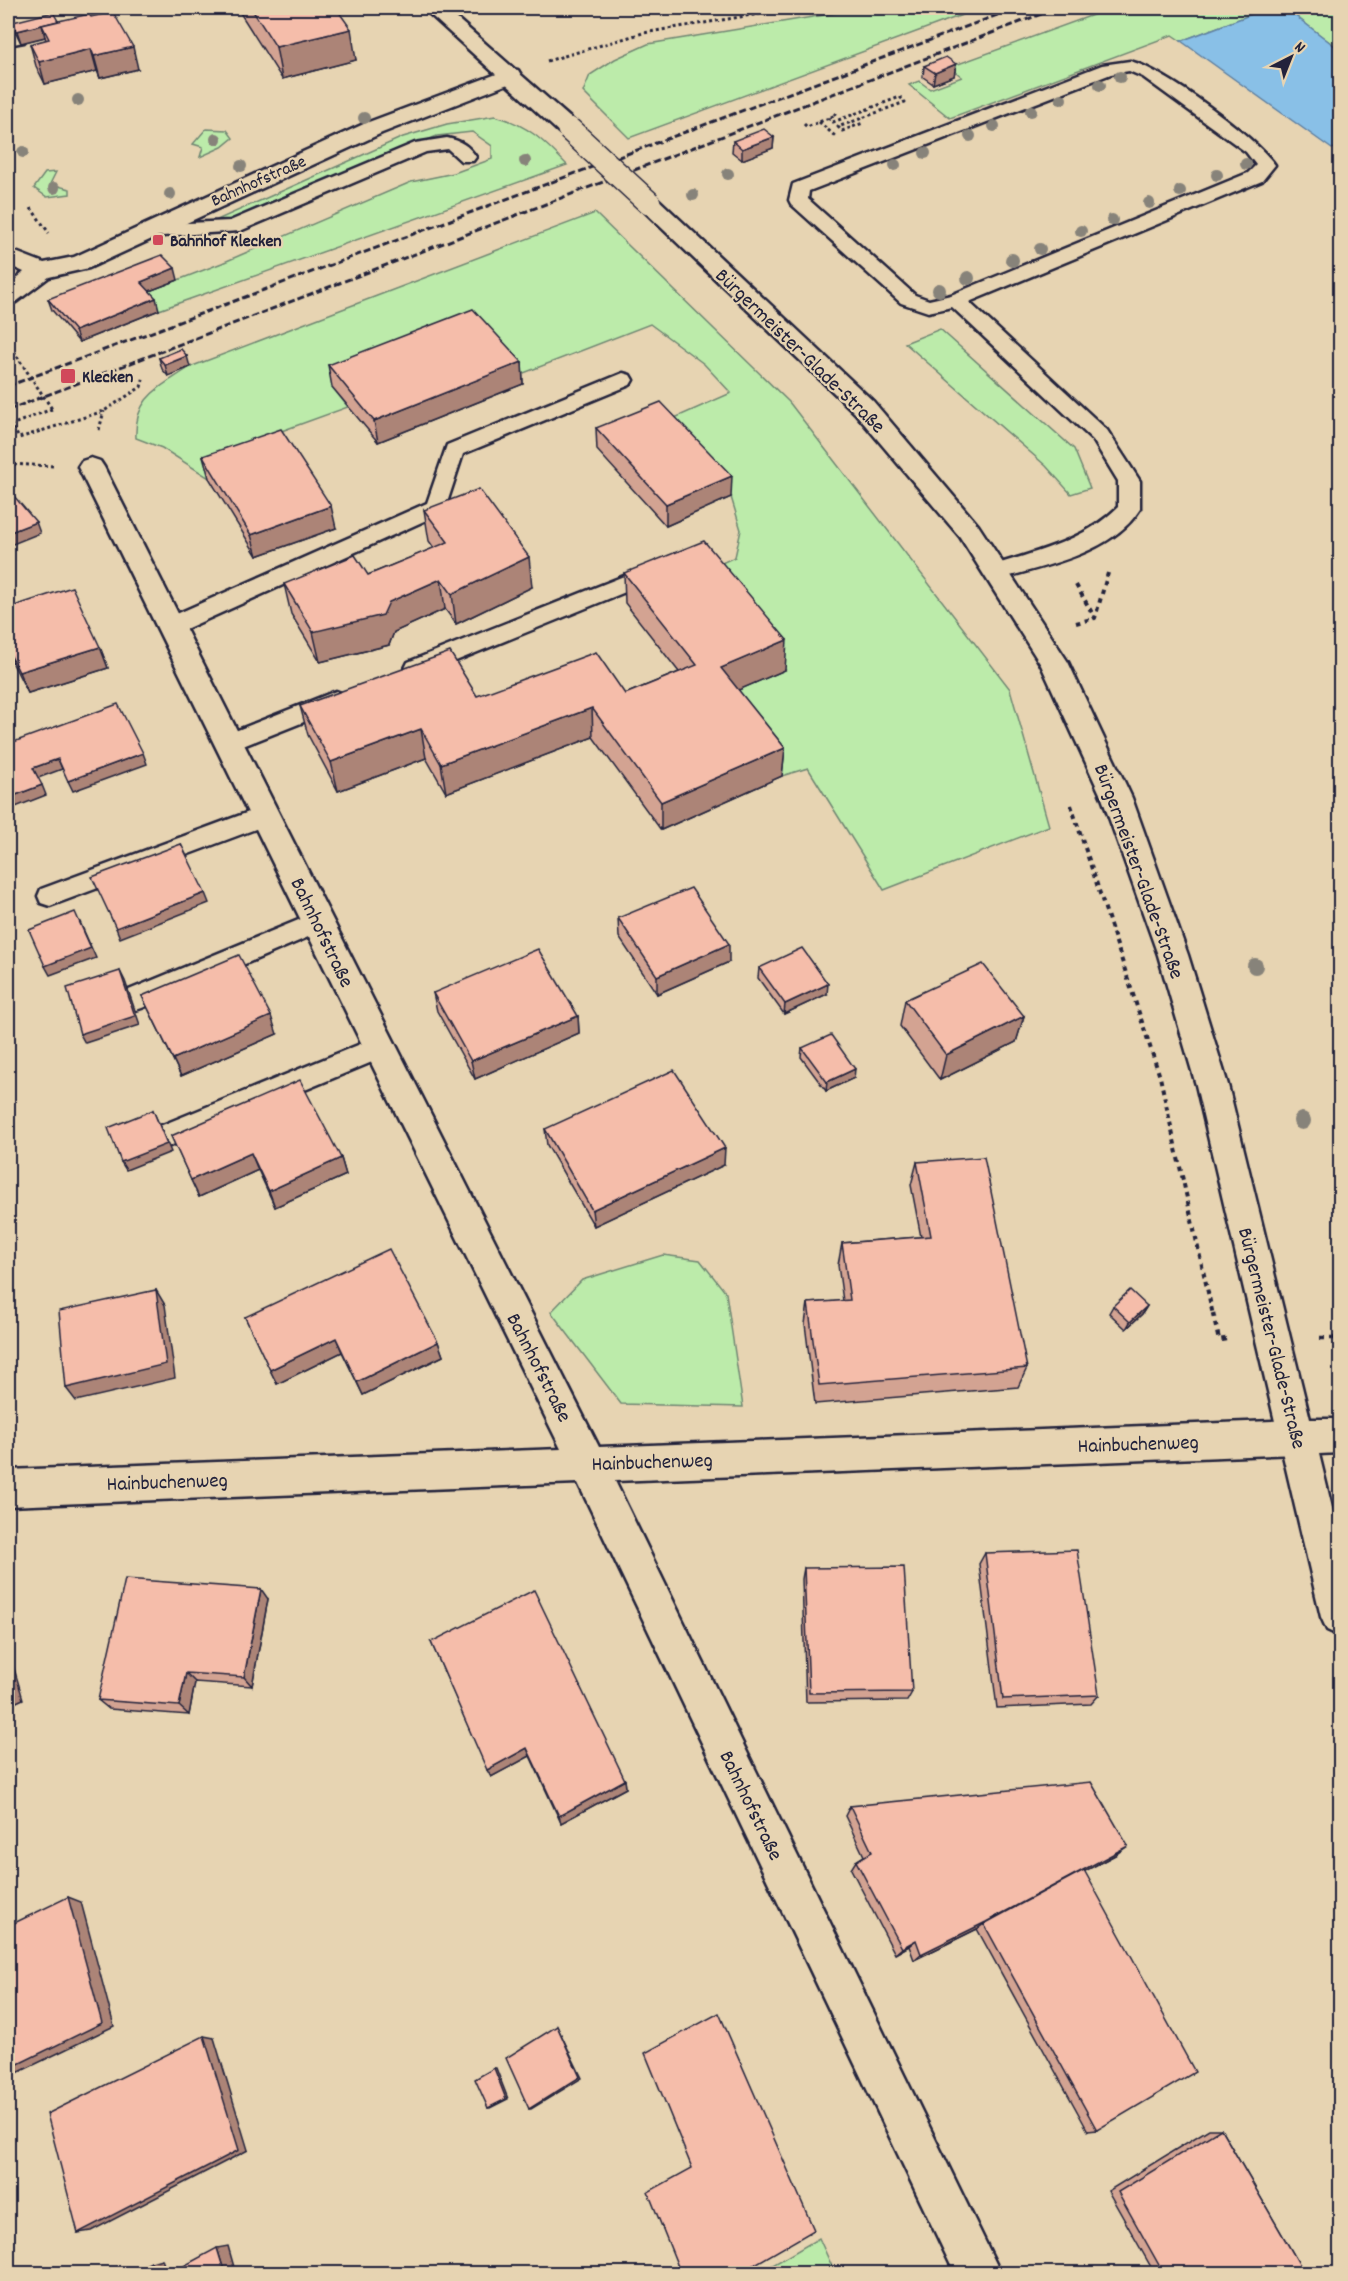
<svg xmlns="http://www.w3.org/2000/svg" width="1348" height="2281" viewBox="0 0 1348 2281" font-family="Dekko,sans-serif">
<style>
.green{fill:#bcebaa;stroke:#6f8672;stroke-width:1.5}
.water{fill:#89c0e7;stroke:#6081a2;stroke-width:1.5}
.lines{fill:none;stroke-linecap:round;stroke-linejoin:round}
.service-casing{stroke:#22223b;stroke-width:5}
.minor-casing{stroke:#22223b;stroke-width:5}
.tertiary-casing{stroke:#22223b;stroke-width:5}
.path-far2{stroke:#22223b;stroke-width:3;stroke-dasharray:3 3;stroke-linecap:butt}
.path-far1{stroke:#22223b;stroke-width:4;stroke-dasharray:4.5 4.5;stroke-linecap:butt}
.path{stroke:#22223b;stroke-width:4.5;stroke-dasharray:5 5;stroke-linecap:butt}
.service{fill:#e7d4b2;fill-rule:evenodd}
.minor{fill:#e7d4b2;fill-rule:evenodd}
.tertiary{fill:#e7d4b2;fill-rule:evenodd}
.rail{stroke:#22223b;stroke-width:3;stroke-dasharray:7 3;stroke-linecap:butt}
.tertiary-bridge-casing{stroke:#22223b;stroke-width:26;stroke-linecap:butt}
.path-bridge{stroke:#22223b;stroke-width:3;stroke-dasharray:3 3;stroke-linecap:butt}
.tertiary-bridge{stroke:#e7d4b2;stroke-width:23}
.tree{fill:#87837a}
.wall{fill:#d3a392;stroke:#22223b;stroke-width:1.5}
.shaded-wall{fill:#ac8477;stroke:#22223b;stroke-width:1.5}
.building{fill:#f5bdaa;stroke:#22223b;stroke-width:1.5}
.poi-dot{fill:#d1495b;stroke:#e7d4b2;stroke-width:2}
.labels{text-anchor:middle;stroke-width:4.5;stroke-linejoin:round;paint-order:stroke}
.far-street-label{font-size:18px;fill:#22223b;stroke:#e7d4b2}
.far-poi-label{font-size:18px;font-weight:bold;fill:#22223b;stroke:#e7d4b2;text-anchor:start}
.street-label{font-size:21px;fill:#22223b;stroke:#e7d4b2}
</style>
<rect width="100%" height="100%" fill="#e7d4b2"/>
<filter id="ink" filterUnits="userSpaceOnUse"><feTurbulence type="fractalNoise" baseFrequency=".0167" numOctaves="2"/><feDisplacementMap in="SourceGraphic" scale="12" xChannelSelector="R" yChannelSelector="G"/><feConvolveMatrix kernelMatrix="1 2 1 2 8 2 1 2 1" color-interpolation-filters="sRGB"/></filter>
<g filter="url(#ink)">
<g class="green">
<polygon points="867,8 981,8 629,138 583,92 590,75 615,59 648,44"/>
<polygon points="1112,8 1268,8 1181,41 1172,35 950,118 909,85 919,81 930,89 962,77 950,67"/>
<polygon points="1285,8 1340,8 1340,50"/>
<path d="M 495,116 C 527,124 544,141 567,165 L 159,310 L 144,293 L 222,263 L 411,182 L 454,173 L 492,159 L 492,146 L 472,132 L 437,136 L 230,220 L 217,220 L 403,137 L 447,124 Z"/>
<polygon points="206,129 227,130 233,138 222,147 200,157 203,147 193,144"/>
<polygon points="56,172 50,184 70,189 70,194 47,197 34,188 45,173"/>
<path d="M 595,213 L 789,402 L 1010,689 L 1049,826 L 884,890 L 808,768 L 782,776 L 720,698 L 704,571 L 735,557 L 741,530 L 731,497 L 661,424 L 731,393 L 704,364 L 650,324 L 516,376 L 332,387 L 348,407 L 265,437 L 276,455 L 209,478 L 162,448 L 136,438 C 134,396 160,388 190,367 Z"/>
<polygon points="940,329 1074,449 1090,488 1071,494 1046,466 905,343"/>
<polygon points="663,1255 700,1260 726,1293 743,1407 621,1404 551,1312 582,1280"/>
<polygon points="819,2238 835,2273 759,2273"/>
</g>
<polygon class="water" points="1268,8 1285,8 1340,50 1340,146 1332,149 1181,41"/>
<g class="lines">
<g class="service-casing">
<g id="service">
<polygon points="18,33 27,38 24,42 8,45 8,35"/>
<path d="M 1130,61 C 1163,69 1256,137 1275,165 L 1262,181 L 969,302 L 1107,430 L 1140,481 L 1140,509 C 1112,554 1043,566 996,580 L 988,577 L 985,572 L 988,567 C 1034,552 1083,542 1118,507 L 1118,481 L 1093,440 L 952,307 L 928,312 L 901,303 L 791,204 L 789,200 L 793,184 L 1102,65 ZM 1129,71 L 1143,77 L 1246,152 L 1256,165 L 1248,173 L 951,295 L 929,300 L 915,295 L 808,199 L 809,191 L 1111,74 Z"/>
<path d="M 447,138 C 461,141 468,145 476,157 L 473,161 L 461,161 L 448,149 L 426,152 L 240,231 L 147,237 L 138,231 L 147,225 L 230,221 L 415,143 Z"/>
<polygon points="623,373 630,375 633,380 630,385 463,454 444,512 179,632 171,634 163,632 160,626 163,620 427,503 447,445"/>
<polygon points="659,562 667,565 670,570 667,575 424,674 416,676 408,674 405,668 408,662"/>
<polygon points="336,691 344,694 348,700 344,706 228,752 220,749 216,743 220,737"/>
<polygon points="265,806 274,808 277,815 274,822 50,906 41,903 38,896 41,889"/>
<polygon points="318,912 327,915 331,922 327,929 142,1008 133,1011 124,1008 120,1000 124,992"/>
<polygon points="380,1036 389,1039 393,1047 389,1055 165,1148 155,1144 152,1136 155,1128"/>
</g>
</g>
<g class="minor-casing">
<g id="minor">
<polygon points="510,69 518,70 521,75 518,80 382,133 89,268 49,277 16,302 8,304 8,286 24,272 8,265 8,249 44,263 74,257 366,123"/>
<polygon points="91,458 100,461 104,467 599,1447 1297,1420 1310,1425 1315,1437 1310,1449 1297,1454 615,1481 1001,2274 955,2274 578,1483 8,1506 8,1470 561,1449 78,467 82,461"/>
</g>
</g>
<g class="tertiary-casing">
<g id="tertiary">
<polygon points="423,8 445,8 577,124 580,129 577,134 561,134"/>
<polygon points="649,196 657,198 873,401 978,525 1068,662 1132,798 1188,955 1228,1085 1310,1419 1340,1419 1340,1453 1319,1454 1340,1541 1340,1636 1327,1630 1321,1617 1196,1085 1158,955 1102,798 1041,665 960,537 855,413 641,208 638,203 641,198"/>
</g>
</g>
<g class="path-far2">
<polyline points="547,61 643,33 795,8"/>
<polyline points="828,118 833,122 900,97 905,102 838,127 842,131 863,123"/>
<polyline points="819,122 836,137"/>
<polyline points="804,124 807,127 836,115 834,113"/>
<polyline points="8,206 11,213"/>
<polyline points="31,208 49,233"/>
<polyline points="8,341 20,361"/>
<polyline points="52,409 11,425 19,438 104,411 141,387 144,376"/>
<polyline points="99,430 104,411"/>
<polyline points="8,464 55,466"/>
</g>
<g class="path-far1">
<polyline points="1076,585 1095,618 1108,573"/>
<polyline points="1076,623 1095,618"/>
<polyline points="1071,805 1160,1077 1213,1315"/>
</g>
<g class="path">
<polyline points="1213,1313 1219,1340 1226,1339"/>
<polyline points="1320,1338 1340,1338"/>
</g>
<use href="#service" class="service"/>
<use href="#minor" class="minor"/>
<use href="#tertiary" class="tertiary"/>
<g class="rail">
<polyline points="8,386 1016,8"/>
<polyline points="8,410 1057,8"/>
</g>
<g class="tertiary-bridge-casing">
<polyline id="tertiary-bridge" points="569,129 649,203"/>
</g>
<polyline class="path-bridge" points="20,361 52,409"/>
<use href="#tertiary-bridge" class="tertiary-bridge"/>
</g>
<g class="tree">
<circle cx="1120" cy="77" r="6"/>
<circle cx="1100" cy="85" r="6"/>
<circle cx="1061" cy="99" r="6"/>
<circle cx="78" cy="100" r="6"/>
<circle cx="1031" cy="111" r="6"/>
<circle cx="364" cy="118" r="6"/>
<circle cx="994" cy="126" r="6"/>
<circle cx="970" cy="136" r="6"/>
<circle cx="216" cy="139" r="6"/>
<circle cx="23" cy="152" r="6"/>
<circle cx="925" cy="153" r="6"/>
<circle cx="525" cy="161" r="6"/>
<circle cx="1246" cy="164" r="6"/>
<circle cx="895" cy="165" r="6"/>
<circle cx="241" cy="166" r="6"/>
<circle cx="728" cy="174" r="6"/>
<circle cx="1217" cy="175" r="6"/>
<circle cx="54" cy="188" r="6"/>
<circle cx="1180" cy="191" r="6"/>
<circle cx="170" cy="194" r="6"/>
<circle cx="693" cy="195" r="6"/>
<circle cx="1149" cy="203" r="6"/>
<circle cx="1112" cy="220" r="6"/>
<circle cx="1081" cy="231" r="6"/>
<circle cx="1040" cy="249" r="6"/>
<circle cx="1012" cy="260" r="7"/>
<circle cx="968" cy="278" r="7"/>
<circle cx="939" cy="290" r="7"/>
<circle cx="1255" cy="966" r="8"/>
<circle cx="1302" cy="1121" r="9"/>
</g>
<g class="wall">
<polygon points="8,8 13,22 58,21 91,17 138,69 100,78 97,71 45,84 36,66 30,44 46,40 45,37 21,43 15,31 8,33"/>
<polygon points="237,8 336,8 356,60 282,79"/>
<polygon points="956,64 954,76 933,84 923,77 924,66"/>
<polygon points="774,137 773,148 742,160 732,152 733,141"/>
<polygon points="178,280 149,291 159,310 79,342 52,310 48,299"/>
<polygon points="159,358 190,367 168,376 162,369"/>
<polygon points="522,362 523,384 378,442 332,387 328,365"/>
<polygon points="596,428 731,497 666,526 597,450"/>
<polygon points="203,456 336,528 257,556 209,478"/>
<polygon points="424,510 532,587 456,624 445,609 394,632 389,645 320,662 291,614 284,584 368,575 434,548 429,541"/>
<polygon points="624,573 785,670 738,690 785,748 782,776 661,830 593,737 446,793 426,758 338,791 308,735 300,706 477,696 625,694 679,672 625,603"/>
<polygon points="8,608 100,647 108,668 28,693 12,662 8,663"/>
<polygon points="618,918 729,962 657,994 619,937"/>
<polygon points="759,968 827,994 784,1014 758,978"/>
<polygon points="433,993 578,1016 579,1033 475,1079 437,1011"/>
<polygon points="142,996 277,1034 181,1076"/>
<polygon points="905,1000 1024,1016 1016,1042 940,1080 900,1026"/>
<polygon points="802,1048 854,1078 826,1091 801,1057"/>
<polygon points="545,1129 724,1165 594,1226 547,1145"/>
<polygon points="171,1136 341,1158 346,1175 275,1207 258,1170 199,1197"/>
<polygon points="917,1162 1027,1368 1018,1387 815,1404 805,1324 808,1303 843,1301 838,1265 842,1243 921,1237 911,1185"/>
<polygon points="1113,1306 1147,1306 1142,1314 1126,1329 1109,1313"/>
<polygon points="245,1317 438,1342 443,1356 363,1395 342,1352 277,1384"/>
<polygon points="985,1553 1099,1695 1091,1704 997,1708 979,1564"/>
<polygon points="804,1568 912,1692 907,1701 806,1702 802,1579"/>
<polygon points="268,1599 252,1686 195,1682 189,1715 109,1709 98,1700"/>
<polygon points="431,1642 625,1780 626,1788 561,1823 530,1756 491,1777"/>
<polygon points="850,1806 1115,1855 1084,1871 1097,2130 1088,2131 977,1929 914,1960 909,1946 895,1954 851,1869 856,1861 864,1856 845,1816"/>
<polygon points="1209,2129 1221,2129 1305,2274 1155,2274 1108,2191"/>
</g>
<g class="shaded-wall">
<polygon points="9,8 15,31 8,33 8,9"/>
<polygon points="42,25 45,37 21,43 17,31"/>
<polygon points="351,29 356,60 282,79 276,47"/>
<polygon points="133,47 138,69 100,78 94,56"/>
<polygon points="91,49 97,71 45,84 39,62"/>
<polygon points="956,64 954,76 933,84 935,73"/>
<polygon points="774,137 773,148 742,160 742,149"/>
<polygon points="175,268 178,280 144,293 141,282"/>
<polygon points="156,298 159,310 79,342 75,331"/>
<polygon points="187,356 190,367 168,376 165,365"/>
<polygon points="522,362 523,384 378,442 374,421"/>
<polygon points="732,476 731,497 666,526 666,504"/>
<polygon points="331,506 336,528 257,556 251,535"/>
<polygon points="36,522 40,533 8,546 8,533"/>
<polygon points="529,557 532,587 456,624 452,594"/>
<polygon points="441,579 445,609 394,632 389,645 320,662 313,632 389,602"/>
<polygon points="787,640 785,670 720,698 721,668"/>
<polygon points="100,647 108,668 28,693 19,672"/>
<polygon points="8,651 12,662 8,663"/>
<polygon points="592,708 593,737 446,793 441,764"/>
<polygon points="421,729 426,758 338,791 331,762"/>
<polygon points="785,748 782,776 661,830 661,802"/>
<polygon points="143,753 147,764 73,791 68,781"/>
<polygon points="58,759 62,769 38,778 33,768"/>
<polygon points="42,785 46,795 8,810 8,798"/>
<polygon points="205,893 209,903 120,938 116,928"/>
<polygon points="80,922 96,958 50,975 45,966"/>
<polygon points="729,944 729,962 657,994 657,976"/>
<polygon points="120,971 125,981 140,1025 85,1043 80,1034"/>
<polygon points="828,984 827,994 784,1014 785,1004"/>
<polygon points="271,1016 277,1034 181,1076 173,1059"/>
<polygon points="578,1016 579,1033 475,1079 471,1061"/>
<polygon points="1024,1016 1016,1042 940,1080 946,1055"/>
<polygon points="855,1069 854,1078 826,1091 827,1082"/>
<polygon points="153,1110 171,1152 126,1170 121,1162"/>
<polygon points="725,1148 724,1165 594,1226 592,1210"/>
<polygon points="251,1153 258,1170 199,1197 191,1180"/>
<polygon points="341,1158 346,1175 275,1207 269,1191"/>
<polygon points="156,1290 165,1305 175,1378 76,1401 66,1388"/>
<polygon points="1147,1306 1142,1314 1126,1329 1130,1322"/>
<polygon points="336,1338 342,1352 277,1384 270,1370"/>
<polygon points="438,1342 443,1356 363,1395 357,1382"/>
<polygon points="261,1589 268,1599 252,1686 244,1677"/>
<polygon points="8,1648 23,1699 8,1706"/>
<polygon points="186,1673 195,1682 189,1715 179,1706"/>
<polygon points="527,1748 530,1756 491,1777 487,1770"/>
<polygon points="625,1780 626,1788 561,1823 559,1816"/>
<polygon points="1128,1846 1115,1855 984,1925 984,1924 977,1929 914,1960 921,1954"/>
<polygon points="68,1897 81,1902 114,2026 9,2077 8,2077 8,2069"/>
<polygon points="916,1940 909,1946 895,1954 902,1948"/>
<polygon points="557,2026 582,2078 531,2109 529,2109"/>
<polygon points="204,2036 214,2038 248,2150 91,2231 78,2233"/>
<polygon points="494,2068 496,2068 508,2099 490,2108 488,2108"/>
<polygon points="228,2246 236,2274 225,2274 217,2248"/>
<polygon points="162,2259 167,2274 154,2274 151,2262"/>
</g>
<g class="building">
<polygon points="251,8 336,8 351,29 276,47"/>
<polygon points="53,12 58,21 17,31 13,22"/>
<polygon points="113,12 133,47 94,56 91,49 39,62 30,44 49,39 42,25 89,14 91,17"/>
<polygon points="946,57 956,64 935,73 924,66"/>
<polygon points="764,129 774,137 742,149 733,141"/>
<polygon points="162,255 175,268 141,282 156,298 75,331 48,299"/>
<polygon points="473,309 522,362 374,421 328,365"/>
<polygon points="181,349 187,356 165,365 159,358"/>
<polygon points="661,402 732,476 666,504 596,428"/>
<polygon points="281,429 331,506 251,535 203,456"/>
<polygon points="8,489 36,522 8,533"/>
<polygon points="479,489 529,557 452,594 441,579 389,602 383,615 313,632 284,584 355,555 368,575 448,542 424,510"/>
<polygon points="704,541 787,640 721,668 785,748 661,802 592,708 441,764 421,729 331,762 300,706 450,652 477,696 596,652 625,694 697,665 624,573"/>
<polygon points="72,587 100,647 19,672 8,650 8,608"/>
<polygon points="118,704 143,753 68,781 58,759 33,768 42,785 8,798 8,744"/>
<polygon points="181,844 205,893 116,928 92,877"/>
<polygon points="691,888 729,944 657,976 618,918"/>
<polygon points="75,912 91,948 45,966 29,930"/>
<polygon points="802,948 828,984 785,1004 759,968"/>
<polygon points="538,949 578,1016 471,1061 433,993"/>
<polygon points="239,955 271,1016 173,1059 142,996"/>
<polygon points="983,964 1024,1016 946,1055 905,1000"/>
<polygon points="120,971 135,1016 80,1034 67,988"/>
<polygon points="831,1035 855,1069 827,1082 802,1048"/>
<polygon points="674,1070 725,1148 592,1210 545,1129"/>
<polygon points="300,1080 341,1158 269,1191 251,1153 191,1180 171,1136"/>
<polygon points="153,1110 167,1144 121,1162 108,1128"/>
<polygon points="984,1157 1027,1368 819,1385 808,1303 850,1300 842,1243 931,1236 917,1162"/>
<polygon points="389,1249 438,1342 357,1382 336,1338 270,1370 245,1317"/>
<polygon points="156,1290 166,1364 66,1388 59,1311"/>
<polygon points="1130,1290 1147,1306 1130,1322 1113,1306"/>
<polygon points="1077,1550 1099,1695 1003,1699 985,1553"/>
<polygon points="904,1567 912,1692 809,1693 804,1568"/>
<polygon points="125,1579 261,1589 244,1677 186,1673 179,1706 98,1700"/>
<polygon points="534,1590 625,1780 559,1816 527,1748 487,1770 431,1642"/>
<polygon points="8,1681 10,1690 8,1691"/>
<polygon points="1091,1782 1128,1846 986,1922 921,1954 916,1940 902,1948 856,1861 872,1852 850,1806"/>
<polygon points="1084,1870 1195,2072 1097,2130 984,1924"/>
<polygon points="68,1897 102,2023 8,2069 8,1926"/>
<polygon points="719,2013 814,2230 738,2274 681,2274 648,2192 692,2168 645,2053"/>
<polygon points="557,2026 580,2077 529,2109 506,2058"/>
<polygon points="204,2036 239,2150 78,2233 47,2114"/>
<polygon points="494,2068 506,2099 488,2108 475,2079"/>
<polygon points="1221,2129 1305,2274 1164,2274 1118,2192"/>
<polygon points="217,2248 225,2274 169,2274"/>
<polygon points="151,2262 154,2274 127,2274"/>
</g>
</g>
<g class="poi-dot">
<rect x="152" y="234" width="12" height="12" rx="3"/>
<rect x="60" y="368" width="16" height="16" rx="3"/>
</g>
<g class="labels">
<g class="far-street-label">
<text transform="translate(258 180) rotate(-24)" y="6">Bahnhofstraße</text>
</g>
<g class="far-poi-label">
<text x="170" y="246">Bahnhof Klecken</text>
<text x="82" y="382">Klecken</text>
</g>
<g class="street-label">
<text transform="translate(801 350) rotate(44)" y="7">Bürgermeister-Glade-Straße</text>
<text transform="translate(1140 871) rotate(70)" y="7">Bürgermeister-Glade-Straße</text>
<text transform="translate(323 932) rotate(64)" y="7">Bahnhofstraße</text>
<text transform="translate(1273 1338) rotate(76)" y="7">Bürgermeister-Glade-Straße</text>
<text transform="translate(540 1367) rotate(63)" y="7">Bahnhofstraße</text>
<text transform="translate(1138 1443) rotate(-2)" y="7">Hainbuchenweg</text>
<text transform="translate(652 1461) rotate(-2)" y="7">Hainbuchenweg</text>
<text transform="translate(167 1481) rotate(-2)" y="7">Hainbuchenweg</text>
<text transform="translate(752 1805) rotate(64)" y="7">Bahnhofstraße</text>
</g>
</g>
<rect width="1348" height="2281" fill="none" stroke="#e7d4b2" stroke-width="30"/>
<rect x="15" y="15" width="1318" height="2251" fill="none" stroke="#22223b" stroke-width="2" filter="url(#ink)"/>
<g transform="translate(1291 57) rotate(42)" stroke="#e7d4b2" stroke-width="4.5" paint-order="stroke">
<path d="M0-4.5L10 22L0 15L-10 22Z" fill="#22223b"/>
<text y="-9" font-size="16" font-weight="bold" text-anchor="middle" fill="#22223b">N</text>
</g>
</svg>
